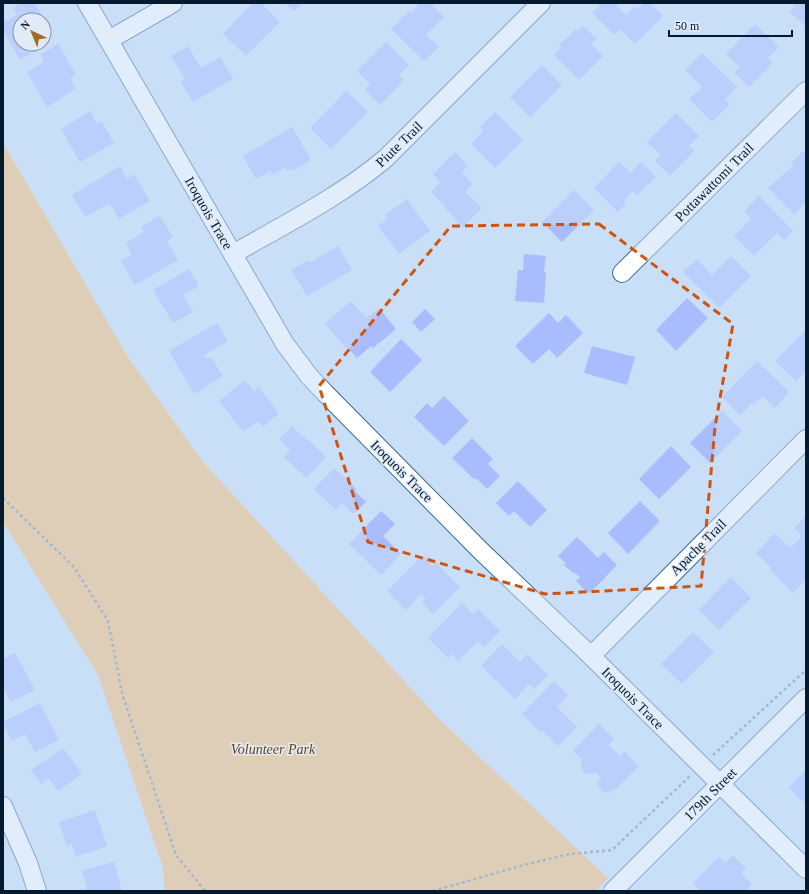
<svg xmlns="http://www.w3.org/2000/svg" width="809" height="894" viewBox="0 0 809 894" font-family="'Times New Roman',serif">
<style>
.green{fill:#fbbb68}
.building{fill:#a9bdfe}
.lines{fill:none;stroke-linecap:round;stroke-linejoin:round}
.minor-casing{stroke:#36699d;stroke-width:20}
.path{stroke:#768ca2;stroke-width:2.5;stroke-dasharray:3 3;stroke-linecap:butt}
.minor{stroke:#fff;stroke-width:18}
.marked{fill:none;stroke:#d15310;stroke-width:3;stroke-dasharray:8 5;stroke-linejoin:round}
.labels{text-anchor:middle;stroke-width:3;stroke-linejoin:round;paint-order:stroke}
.street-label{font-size:14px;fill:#051a2f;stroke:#e0ebf7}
.park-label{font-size:14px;font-style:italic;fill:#664517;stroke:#e0ebf7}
</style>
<rect width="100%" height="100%" fill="#c9dff7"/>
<polygon class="green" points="3,143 128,357 203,462 440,720 608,878 595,891 165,891 163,868 98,675 3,522"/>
<g class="building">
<polygon points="21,3 35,3 49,28 44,31 44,20 20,20 20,44 44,44 44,32 50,42 20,60 3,30 3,23 17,15 13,8"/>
<polygon points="253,3 261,3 280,22 246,56 223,34"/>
<polygon points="285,3 302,3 294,11"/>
<polygon points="420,3 430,3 444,17 426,35 439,47 424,61 391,29 409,11 411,13"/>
<polygon points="602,3 614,3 626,15 635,6 638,9 644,3 650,3 663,16 635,44 620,29 615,35 592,13"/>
<polygon points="792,3 806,3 806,25 805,26 789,11 795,6"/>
<polygon points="755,24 779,47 768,58 773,63 749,87 734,72 740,67 726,54"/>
<polygon points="583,26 597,39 591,44 603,56 579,80 554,55 561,47 559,45 576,29 578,31"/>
<polygon points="386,42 409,65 399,75 404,80 380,105 365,90 370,84 357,71"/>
<polygon points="58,44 76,75 70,79 76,89 47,107 27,72 44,62 40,55"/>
<polygon points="188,46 201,68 220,57 233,79 193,102 181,82 185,79 171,56"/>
<polygon points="702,53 737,87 725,99 730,104 712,122 689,99 702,87 685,70"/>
<polygon points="542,65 562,85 530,117 510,97"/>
<polygon points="346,91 368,112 331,149 310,128"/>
<polygon points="90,111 97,124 101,121 114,143 80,162 61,129"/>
<polygon points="495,112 523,140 495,168 471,144 483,131 480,127"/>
<polygon points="676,113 699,136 689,146 694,151 670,176 655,161 661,155 647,142"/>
<polygon points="292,127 311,160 293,171 291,169 287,171 285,167 273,175 270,171 256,179 243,156"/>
<polygon points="803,151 806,154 806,196 804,198 806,202 794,214 768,188 794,165 791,163"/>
<polygon points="455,152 468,166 461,173 473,184 465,192 482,208 463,227 444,207 445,206 431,192 440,182 433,174"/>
<polygon points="619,162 631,173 641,162 656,177 637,195 633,191 624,201 626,203 618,212 594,188"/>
<polygon points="120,166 127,179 134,174 150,201 119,219 110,203 85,217 72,195"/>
<polygon points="574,190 594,210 562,242 542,222"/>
<polygon points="759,196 793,231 784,240 777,233 754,256 734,236 751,219 744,211"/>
<polygon points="407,199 430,231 399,254 378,226 388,219 385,215"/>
<polygon points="160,216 173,237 167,241 178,260 135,285 121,261 132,255 126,243 144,232 141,227"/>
<polygon points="338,246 352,270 307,296 291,270 309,260 311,262"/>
<polygon points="524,254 546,256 544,272 546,273 544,303 515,301 518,270 523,270"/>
<polygon points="731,256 751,276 719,308 683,272 697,259 712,275"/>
<polygon points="189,269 199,286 183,295 193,312 173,323 153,290"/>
<polygon points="687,298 708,318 676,351 656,330"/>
<polygon points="351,301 366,318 379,308 396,329 373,348 371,346 357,358 347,347 346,348 325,323"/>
<polygon points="425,309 435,319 421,332 412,322"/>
<polygon points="549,313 558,323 566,315 583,333 557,358 549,349 533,364 515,346"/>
<polygon points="217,323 228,341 204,355 207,359 211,357 223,376 194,394 169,351"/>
<polygon points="806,330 806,371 796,381 775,361"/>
<polygon points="401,339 422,360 390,392 370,372"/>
<polygon points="592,346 635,357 627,385 584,373"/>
<polygon points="757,361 789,392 775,408 763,396 753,405 752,403 740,415 722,397"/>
<polygon points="245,380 254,391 259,387 279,414 263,427 258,421 243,432 219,401"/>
<polygon points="444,396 469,421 444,446 414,417 427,403 432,408"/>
<polygon points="722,411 742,431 710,463 690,443"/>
<polygon points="292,426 303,437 304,436 326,457 306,478 284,457 290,450 279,439"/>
<polygon points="472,438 493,459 488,464 500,476 487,489 476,478 474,479 452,458"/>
<polygon points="671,446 691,467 659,499 639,479"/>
<polygon points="334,468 356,489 355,491 366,502 353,514 342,503 336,510 314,489"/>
<polygon points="518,481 547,510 530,527 514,511 509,516 496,503"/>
<polygon points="640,501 660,521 628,554 608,533"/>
<polygon points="381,511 395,524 383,536 401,554 381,575 349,544"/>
<polygon points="805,517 806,519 806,579 793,593 770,570 772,568 756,553 775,533 790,548 802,536 794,528"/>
<polygon points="577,537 598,558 604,552 617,565 589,594 576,581 580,577 574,572 573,573 564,565 566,563 558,556"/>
<polygon points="422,556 433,566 436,563 460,587 433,614 422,602 426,598 423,596 420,595 406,610 387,591"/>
<polygon points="731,577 751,598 719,630 699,610"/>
<polygon points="462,603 473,614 478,609 500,631 484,647 478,641 458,661 452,654 448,658 428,638"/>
<polygon points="693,632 714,652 682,684 661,664"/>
<polygon points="502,644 520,662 527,654 548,675 534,689 529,684 515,699 481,666"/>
<polygon points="15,653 35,690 11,702 3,688 3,659"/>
<polygon points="554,681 568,695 557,707 577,727 558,746 542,730 540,732 522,714"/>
<polygon points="40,703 59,740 35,752 25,734 12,741 3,722"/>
<polygon points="599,724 614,739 608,745 620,756 624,751 639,766 614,791 612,789 609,793 604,792 599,787 598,782 601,778 595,772 594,774 586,774 581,769 581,762 583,760 573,751"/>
<polygon points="63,748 82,774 58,791 49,778 41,784 31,770"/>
<polygon points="806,770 806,803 802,800 801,801 795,795 796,794 789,787"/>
<polygon points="95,810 107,846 76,857 72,844 67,846 59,822"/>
<polygon points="733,855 746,869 741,873 752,884 746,891 701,891 693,883 719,857 725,863"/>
<polygon points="114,862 122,891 80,891 87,889 82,870"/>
</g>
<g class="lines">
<g class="minor-casing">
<g id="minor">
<polyline points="87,3 285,344 309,376 325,393 481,551 591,656 806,869"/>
<polyline points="109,40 173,3"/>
<path d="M 233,254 C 285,224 340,197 386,158 L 541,3"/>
<polyline points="622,273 806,91"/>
<polyline points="591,656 806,439"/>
<polyline points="3,806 28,863 37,891"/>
<polyline points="613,891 806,698"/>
</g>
</g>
<g class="path">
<polyline points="3,498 74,567 108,621 122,693 176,855 205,891"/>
<polyline points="713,755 806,670"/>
<polyline points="433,891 524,865 570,854 612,850 690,776"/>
</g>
<use href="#minor" class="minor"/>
</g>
<path d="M0 0H809V894H0ZM 599,224 L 733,324 L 715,427 L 701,586 L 545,594 L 368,542 L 319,386 L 451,226 Z" fill="#c9dff7" fill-opacity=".55" fill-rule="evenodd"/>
<path class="marked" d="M 599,224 L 733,324 L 715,427 L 701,586 L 545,594 L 368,542 L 319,386 L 451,226 Z"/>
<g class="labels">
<g class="street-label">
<text transform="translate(399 144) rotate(-44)" y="5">Piute Trail</text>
<text transform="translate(714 182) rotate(-45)" y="5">Pottawattomi Trail</text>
<text transform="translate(209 213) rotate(60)" y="5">Iroquois Trace</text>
<text transform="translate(402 471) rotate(45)" y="5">Iroquois Trace</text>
<text transform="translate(698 547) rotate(-45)" y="5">Apache Trail</text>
<text transform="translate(633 698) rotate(45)" y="5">Iroquois Trace</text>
<text transform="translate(710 794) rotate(-45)" y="5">179th Street</text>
</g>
<g class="park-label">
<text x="273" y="754">Volunteer Park</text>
</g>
</g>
<rect width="809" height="894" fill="none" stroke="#051a2f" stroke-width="8"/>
<g transform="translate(32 32) rotate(316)"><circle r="19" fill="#e0ebf7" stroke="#8897a7"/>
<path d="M0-3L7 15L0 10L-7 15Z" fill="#a16d24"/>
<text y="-6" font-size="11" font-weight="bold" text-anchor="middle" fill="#051a2f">N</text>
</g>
<path d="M669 30v6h123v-6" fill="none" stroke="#051a2f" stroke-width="2"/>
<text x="675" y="30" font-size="12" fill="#051a2f" stroke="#e0ebf7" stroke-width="3" paint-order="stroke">50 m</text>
</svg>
